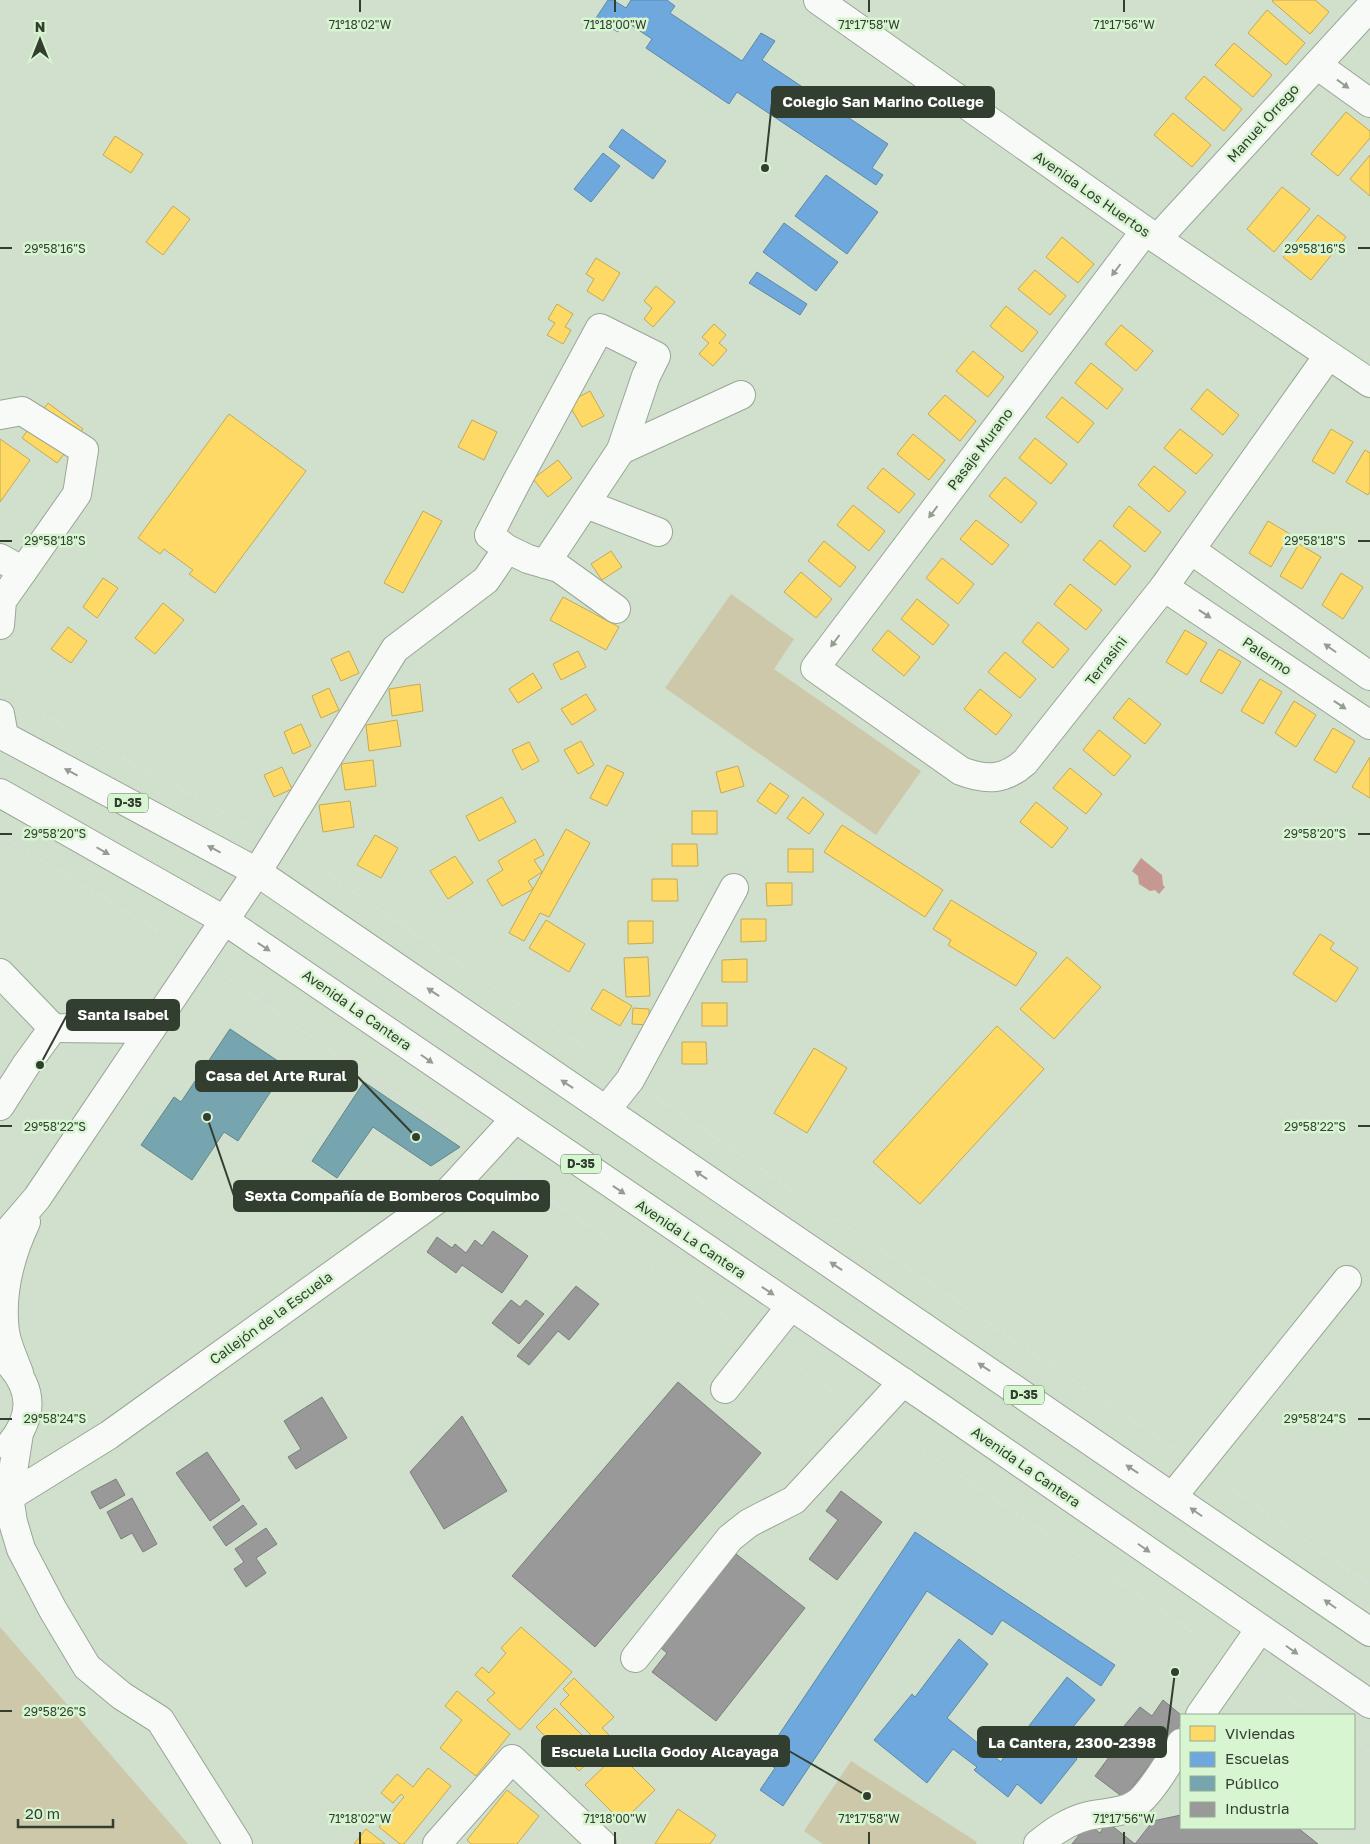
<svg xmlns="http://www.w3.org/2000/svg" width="1370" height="1844" viewBox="0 0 1370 1844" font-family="'Golos Text',sans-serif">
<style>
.green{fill:#cec8aa}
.water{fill:#c59892}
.homes{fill:#ffd966;stroke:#c2aa56}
.schools{fill:#6fa8dc;stroke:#5d88a8}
.public{fill:#76a5af;stroke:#628689}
.industry{fill:#999;stroke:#7a7e7a}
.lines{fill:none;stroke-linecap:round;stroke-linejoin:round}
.minor-casing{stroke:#9aa697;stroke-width:30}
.highway-casing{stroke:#9aa697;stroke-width:30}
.path{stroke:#d8ddd7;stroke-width:3;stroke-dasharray:5 2.5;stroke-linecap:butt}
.minor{stroke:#f8faf7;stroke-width:28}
.highway{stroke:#f8faf7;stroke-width:28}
.oneway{fill:#959c94}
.ticks{fill:none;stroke:#323e30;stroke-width:2}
.labels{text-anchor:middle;stroke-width:5;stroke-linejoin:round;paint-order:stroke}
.shield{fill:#d7f5d1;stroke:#647560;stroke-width:1}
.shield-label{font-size:12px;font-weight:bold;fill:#323e30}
.street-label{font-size:14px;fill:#323e30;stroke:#d7f5d1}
.ticks-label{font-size:12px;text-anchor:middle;fill:#323e30;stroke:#d7f5d1;stroke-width:5;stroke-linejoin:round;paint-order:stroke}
.leader{fill:none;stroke:#323e30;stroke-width:2}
.callout-dot{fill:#323e30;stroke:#d7f5d1;stroke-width:2}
.callout{fill:#323e30;stroke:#323e30;stroke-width:2}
.callout-label{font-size:15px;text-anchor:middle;font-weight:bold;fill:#fff}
</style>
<rect width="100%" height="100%" fill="#d0e0cc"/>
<g class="green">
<polygon points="731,594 794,639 774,669 921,771 876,835 665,688"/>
<polygon points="0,1627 188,1844 0,1844"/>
<polygon points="851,1761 977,1842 976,1844 823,1844 804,1831"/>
</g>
<polygon class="water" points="1141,858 1162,875 1163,885 1165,887 1159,894 1155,890 1150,891 1139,884 1138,876 1132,871"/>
<g class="homes">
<polygon points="1273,0 1315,0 1329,12 1310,34 1272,1"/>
<polygon points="1267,10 1305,43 1286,65 1248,33"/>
<polygon points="1234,43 1272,75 1253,97 1215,65"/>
<polygon points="1204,76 1242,109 1224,131 1185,98"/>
<polygon points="1346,112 1370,131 1370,138 1338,176 1311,154"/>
<polygon points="1173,113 1211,145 1192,167 1154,135"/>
<polygon points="115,136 143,154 131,173 103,155"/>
<polygon points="1370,155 1370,196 1350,179"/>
<polygon points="1282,187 1310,209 1274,252 1247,229"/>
<polygon points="173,206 190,219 163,255 146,242"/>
<polygon points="1318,215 1346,237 1311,280 1283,257"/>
<polygon points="1062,237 1094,264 1078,283 1046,257"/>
<polygon points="596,258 620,273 603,301 587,291 594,279 586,274"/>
<polygon points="1035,270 1066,296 1050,315 1018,289"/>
<polygon points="656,286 675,302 653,327 644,319 652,308 644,301"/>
<polygon points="557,304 573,314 565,327 571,330 563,344 547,335 555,323 548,319"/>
<polygon points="1006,306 1038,332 1022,352 990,326"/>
<polygon points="714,324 726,335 719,343 727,350 713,366 699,354 709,343 702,337"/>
<polygon points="1121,325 1153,351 1136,371 1105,344"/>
<polygon points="973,351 1004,377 988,397 956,371"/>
<polygon points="1091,363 1123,389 1107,409 1075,383"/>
<polygon points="1207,389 1239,415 1223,435 1191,409"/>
<polygon points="590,391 604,416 582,427 568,403"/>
<polygon points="945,395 976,421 960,441 928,414"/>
<polygon points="1062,397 1094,423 1078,443 1046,417"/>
<polygon points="48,403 83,429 57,463 22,438"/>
<polygon points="229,414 306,471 215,593 189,574 193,570 164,549 160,554 138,538"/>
<polygon points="472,420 497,432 484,460 458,447"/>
<polygon points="1180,429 1213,455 1196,474 1164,448"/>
<polygon points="1331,429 1353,442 1334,474 1312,461"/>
<polygon points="913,434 945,460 929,480 897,454"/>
<polygon points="1035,438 1067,464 1051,484 1019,458"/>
<polygon points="0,439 30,460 0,502"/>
<polygon points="1365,450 1370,453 1370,491 1368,495 1346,482"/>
<polygon points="558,460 572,478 548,497 533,479"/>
<polygon points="1154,466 1186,492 1169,512 1138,485"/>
<polygon points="883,468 915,494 899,513 867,488"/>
<polygon points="1005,477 1037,503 1021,523 989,496"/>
<polygon points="853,505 885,531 869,551 837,525"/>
<polygon points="1129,506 1161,532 1145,552 1113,526"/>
<polygon points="423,511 442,521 403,593 384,583"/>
<polygon points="976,520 1009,545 992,565 960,539"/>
<polygon points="1268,521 1290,534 1271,567 1249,553"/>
<polygon points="1100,540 1131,566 1115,585 1083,560"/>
<polygon points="824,541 856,567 840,587 808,561"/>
<polygon points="1299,544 1321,557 1302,589 1280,576"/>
<polygon points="611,551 622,567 602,580 591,564"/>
<polygon points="942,558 974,584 958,604 926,578"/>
<polygon points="801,572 832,599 816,618 784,592"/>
<polygon points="1341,573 1363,587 1343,619 1322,605"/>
<polygon points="103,578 118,588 97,618 83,607"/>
<polygon points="1070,584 1102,610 1086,630 1054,604"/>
<polygon points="563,597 619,627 606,650 550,620"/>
<polygon points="917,599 949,625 933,645 901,619"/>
<polygon points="163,603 184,620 155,654 135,638"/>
<polygon points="1038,622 1069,649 1053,668 1022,642"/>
<polygon points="68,627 87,641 71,663 51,649"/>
<polygon points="888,630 920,657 904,676 872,650"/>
<polygon points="1185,630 1207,643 1187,675 1166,662"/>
<polygon points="1219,649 1241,662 1222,694 1200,681"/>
<polygon points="349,651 359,673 341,681 331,659"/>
<polygon points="578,651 586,667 561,680 553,664"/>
<polygon points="1005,652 1036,679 1020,698 988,672"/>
<polygon points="533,673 542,688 518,703 509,689"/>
<polygon points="1260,679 1282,692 1263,724 1241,711"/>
<polygon points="420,684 423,711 392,716 389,689"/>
<polygon points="329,688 339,710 321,718 312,696"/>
<polygon points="980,689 1012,715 996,735 964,709"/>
<polygon points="586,694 596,710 572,725 561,709"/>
<polygon points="1129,698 1161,724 1145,744 1113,718"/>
<polygon points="1294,701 1316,715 1296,747 1275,733"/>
<polygon points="397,720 401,746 369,751 366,725"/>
<polygon points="301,724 311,746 293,754 284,732"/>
<polygon points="1333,728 1355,741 1336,773 1314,760"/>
<polygon points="1099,730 1131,756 1114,776 1083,750"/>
<polygon points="581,741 594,765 578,774 564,750"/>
<polygon points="529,742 539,761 522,770 512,750"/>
<polygon points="1370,757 1370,798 1352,787"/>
<polygon points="373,760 376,786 345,790 341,764"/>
<polygon points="607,765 624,773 607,806 590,798"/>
<polygon points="738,766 744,786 721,793 716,772"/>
<polygon points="282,767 292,789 274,797 264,775"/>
<polygon points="1070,768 1102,794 1086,814 1053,788"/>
<polygon points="770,783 789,796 776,814 757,801"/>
<polygon points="502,797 516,822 479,841 466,816"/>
<polygon points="803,797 824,814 809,834 787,818"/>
<polygon points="350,801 354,827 323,832 319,805"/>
<polygon points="1036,802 1068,828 1052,848 1020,822"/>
<rect x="692" y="811" width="25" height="23"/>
<polygon points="842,825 943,890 925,917 824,852"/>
<polygon points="566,829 590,843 549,917 540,913 524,941 509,933"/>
<polygon points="375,835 398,848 381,878 357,865"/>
<polygon points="535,839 544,855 534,860 542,872 528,881 533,889 502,906 487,880 503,870 498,861"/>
<polygon points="672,844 697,844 698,866 672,866"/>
<rect x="788" y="849" width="25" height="23"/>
<polygon points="455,856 473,883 448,899 430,871"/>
<polygon points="652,879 677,879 678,901 652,901"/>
<polygon points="766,883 792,883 792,905 767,906"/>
<polygon points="951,900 1037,953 1016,986 948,945 951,940 933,929"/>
<polygon points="741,919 766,919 766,941 741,942"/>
<polygon points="546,920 585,944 569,972 529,948"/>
<polygon points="628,921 653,921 653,943 628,944"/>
<polygon points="1320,934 1334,943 1330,949 1358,968 1336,1002 1293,974"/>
<polygon points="648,957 650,996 626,997 624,958"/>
<polygon points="1067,957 1101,987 1054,1039 1020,1009"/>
<polygon points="747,959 747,982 722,982 722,960"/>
<polygon points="603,989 632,1006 620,1026 591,1009"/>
<rect x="702" y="1003" width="25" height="23"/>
<polygon points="633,1008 649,1009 649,1025 632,1024"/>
<polygon points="997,1026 1044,1069 920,1204 873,1162"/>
<polygon points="682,1042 706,1042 707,1064 682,1064"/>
<polygon points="814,1048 847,1068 807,1133 774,1113"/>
<polygon points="521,1627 572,1672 520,1730 487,1700 495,1693 475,1675 482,1667 489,1673 506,1653 501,1648"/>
<polygon points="574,1678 614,1717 602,1728 614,1740 605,1749 560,1704 569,1695 563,1689"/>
<polygon points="457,1691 510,1734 476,1776 440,1748 462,1720 445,1706"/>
<polygon points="555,1708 599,1752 579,1771 536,1727"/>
<polygon points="618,1753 655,1790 622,1822 585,1785"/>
<polygon points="428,1768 451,1786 404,1844 400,1844 379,1827 404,1797 401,1794 393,1803 381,1793 397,1774 413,1787"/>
<polygon points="507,1790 539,1816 517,1844 471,1844 467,1840"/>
<polygon points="678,1809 716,1835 710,1844 655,1844"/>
<polygon points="366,1829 385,1844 354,1844"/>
</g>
<g class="schools">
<polygon points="608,0 613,0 626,8 631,0 667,0 675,6 670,13 742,61 761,33 775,41 762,60 888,144 872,168 883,175 876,185 737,92 729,104 646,48 652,39 625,21 618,32 596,18"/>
<polygon points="622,129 666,161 653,179 609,147"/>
<polygon points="603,153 620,166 591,202 574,189"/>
<polygon points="826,175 878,212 847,254 795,216"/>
<polygon points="784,223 838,262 816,291 763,252"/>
<polygon points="757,272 807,304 800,315 749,283"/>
<polygon points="915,1532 1115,1665 1101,1686 1002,1620 992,1635 927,1591 783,1806 760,1790 775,1768 762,1760"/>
<polygon points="959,1639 988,1664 947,1718 1001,1762 1008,1749 1017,1757 1032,1737 1025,1731 1067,1677 1095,1700 1059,1744 1077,1759 1041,1804 1017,1784 1008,1797 974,1770 977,1767 953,1749 927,1783 874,1740 912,1694 915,1697"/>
</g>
<g class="public">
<polygon points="230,1029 287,1067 238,1141 224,1132 192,1180 141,1145 174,1097 181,1102"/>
<polygon points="364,1082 460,1147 431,1166 373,1127 337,1178 312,1161"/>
</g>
<g class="industry">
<polygon points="493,1231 528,1256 502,1293 462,1265 456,1273 427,1252 437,1237 452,1248 455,1244 466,1253 475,1240 482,1246"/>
<polygon points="576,1286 599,1304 569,1340 558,1331 529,1365 517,1356"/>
<polygon points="511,1300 520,1307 526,1300 544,1314 519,1344 492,1323"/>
<polygon points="678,1382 761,1453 595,1647 512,1576"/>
<polygon points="322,1397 347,1438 296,1469 288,1457 301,1449 284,1421"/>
<polygon points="462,1416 507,1491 444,1529 410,1472"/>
<polygon points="207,1452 240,1500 210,1521 176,1473"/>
<polygon points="116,1479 125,1495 100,1509 91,1492"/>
<polygon points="841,1491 882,1522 837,1580 809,1559 838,1520 826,1511"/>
<polygon points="132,1498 157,1544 143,1552 132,1533 121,1539 107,1512"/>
<polygon points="243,1505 257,1524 226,1546 213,1527"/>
<polygon points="266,1528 277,1544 256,1558 266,1573 246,1587 234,1569 244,1562 235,1549"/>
<polygon points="736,1554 805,1608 716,1721 652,1672 667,1653 661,1648"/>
<polygon points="1163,1700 1181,1715 1181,1724 1124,1798 1095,1776 1115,1749 1109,1744 1140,1707 1152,1716"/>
<polygon points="1181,1815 1181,1828 1298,1828 1318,1844 1135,1844 1153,1821"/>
<polygon points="1107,1822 1135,1844 1072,1844 1088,1824 1100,1833"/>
</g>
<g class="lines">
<g class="minor-casing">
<g id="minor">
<polyline points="818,0 1157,239 1370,383"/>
<polyline points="1317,65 1370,103"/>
<path d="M 1145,231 L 815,668 L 961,771 C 987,781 1005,780 1025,762 L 1164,587 L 1328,356"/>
<polyline points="1157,239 1370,7"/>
<polyline points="0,415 22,411 84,450 77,494 2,601 0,625"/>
<polyline points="621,450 741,395"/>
<polyline points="586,504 658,532"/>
<polyline points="507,549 489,535 517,481 600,328 656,356 646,376 621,450 545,564"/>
<polyline points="1191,550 1370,676"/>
<polyline points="0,558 23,571"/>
<polyline points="1164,587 1370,725"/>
<polyline points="0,714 4,736"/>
<polyline points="0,973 53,1028 151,1029"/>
<polyline points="0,1106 26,1065 53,1028"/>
<polyline points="606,1110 630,1080 734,888"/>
<polyline points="0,1241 37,1198 257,872 395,649 486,580 507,549 528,559 559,568 616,609"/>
<path d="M 7,1361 C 34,1389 34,1417 9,1446"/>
<path d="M 19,1373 C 14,1360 7,1345 5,1332 C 0,1293 10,1256 26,1222"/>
<polyline points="725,1389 791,1306"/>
<polyline points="19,1433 9,1497 13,1522 21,1549 53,1610 87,1667 122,1696 160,1720 238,1844"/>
<polyline points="1173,1496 1347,1280"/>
<polyline points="9,1497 109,1435 449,1191 515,1119"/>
<polyline points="635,1658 730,1538 749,1523 794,1500 903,1382"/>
<polyline points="1200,1715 1260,1629"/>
<polyline points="437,1844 512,1759 602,1844"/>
<path d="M 1038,1844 C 1053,1832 1068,1821 1088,1816 C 1103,1812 1122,1814 1136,1804 C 1151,1794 1170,1760 1181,1743"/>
</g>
</g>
<g class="highway-casing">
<g id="highway">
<polyline points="0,734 257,872 1370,1632"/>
<polyline points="0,793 224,920 938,1406 1370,1704"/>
</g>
</g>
<g class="path">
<polyline points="29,707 250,827"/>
<polyline points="0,835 175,941"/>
<polyline points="301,856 606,1063"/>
<polyline points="223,974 257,1000 459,1137"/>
<polyline points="257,1000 265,985"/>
<polyline points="654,1096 1173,1448"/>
<polyline points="507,1170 738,1326"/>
<polyline points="787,1359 846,1399"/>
<polyline points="897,1433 1213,1646"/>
<polyline points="1223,1483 1370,1585"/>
<polyline points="1261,1679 1315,1715"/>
<polyline points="1354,1741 1370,1752"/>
</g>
<use href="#minor" class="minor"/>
<use href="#highway" class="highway"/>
</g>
<defs><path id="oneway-solid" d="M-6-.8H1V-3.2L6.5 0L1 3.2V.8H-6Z" transform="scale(1.25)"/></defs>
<g class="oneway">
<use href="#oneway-solid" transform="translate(1343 84) rotate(36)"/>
<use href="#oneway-solid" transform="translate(1116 270) rotate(127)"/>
<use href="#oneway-solid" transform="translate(933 512) rotate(127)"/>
<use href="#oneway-solid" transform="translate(1205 614) rotate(34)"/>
<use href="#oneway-solid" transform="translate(835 641) rotate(127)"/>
<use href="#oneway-solid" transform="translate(1330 648) rotate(-145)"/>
<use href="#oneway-solid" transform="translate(1340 705) rotate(34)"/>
<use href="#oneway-solid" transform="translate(71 772) rotate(-152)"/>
<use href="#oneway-solid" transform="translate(214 849) rotate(-152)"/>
<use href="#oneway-solid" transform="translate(103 851) rotate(30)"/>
<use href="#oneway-solid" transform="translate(264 947) rotate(34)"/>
<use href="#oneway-solid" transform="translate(433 992) rotate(-146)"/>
<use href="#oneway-solid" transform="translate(427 1059) rotate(35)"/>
<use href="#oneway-solid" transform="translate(567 1084) rotate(-146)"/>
<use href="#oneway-solid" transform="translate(701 1175) rotate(-146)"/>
<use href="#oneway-solid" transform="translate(619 1190) rotate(34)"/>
<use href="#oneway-solid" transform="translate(836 1266) rotate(-146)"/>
<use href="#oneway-solid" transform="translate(768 1291) rotate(34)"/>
<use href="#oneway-solid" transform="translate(984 1367) rotate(-146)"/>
<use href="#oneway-solid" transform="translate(1132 1469) rotate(-146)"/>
<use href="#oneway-solid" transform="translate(1196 1512) rotate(-145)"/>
<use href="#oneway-solid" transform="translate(1144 1548) rotate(35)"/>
<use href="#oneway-solid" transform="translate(1330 1604) rotate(-145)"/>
<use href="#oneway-solid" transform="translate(1292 1650) rotate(35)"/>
</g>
<path class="ticks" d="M 360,0 L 360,12M 615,0 L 615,12M 869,0 L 869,12M 1124,0 L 1124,12M 0,248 L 12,248M 1358,248 L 1370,248M 0,541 L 12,541M 1358,541 L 1370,541M 0,834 L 12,834M 1358,834 L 1370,834M 0,1126 L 12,1126M 1358,1126 L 1370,1126M 0,1419 L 12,1419M 1358,1419 L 1370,1419M 0,1711 L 12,1711M 360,1832 L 360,1844M 615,1832 L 615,1844M 869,1832 L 869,1844M 1124,1832 L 1124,1844"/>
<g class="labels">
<g class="shield">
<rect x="108" y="793.5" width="40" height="19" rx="4"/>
<rect x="561" y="1154.5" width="40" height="19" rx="4"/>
<rect x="1004" y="1385.5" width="40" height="19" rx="4"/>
</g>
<g class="shield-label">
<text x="128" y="807">D-35</text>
<text x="581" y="1168">D-35</text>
<text x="1024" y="1399">D-35</text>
</g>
<g class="street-label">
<text transform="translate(1263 123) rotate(-48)" y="5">Manuel Orrego</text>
<text transform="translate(1092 194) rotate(35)" y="5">Avenida Los Huertos</text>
<text transform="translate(980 449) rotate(-53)" y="5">Pasaje Murano</text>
<text transform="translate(1267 656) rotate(34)" y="5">Palermo</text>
<text transform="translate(1106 661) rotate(-52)" y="5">Terrasini</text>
<text transform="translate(357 1010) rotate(35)" y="5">Avenida La Cantera</text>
<text transform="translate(691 1239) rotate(34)" y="5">Avenida La Cantera</text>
<text transform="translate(271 1318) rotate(-36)" y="5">Callejón de la Escuela</text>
<text transform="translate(1026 1467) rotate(35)" y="5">Avenida La Cantera</text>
</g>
</g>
<g class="ticks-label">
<text x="360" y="29">71°18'02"W</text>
<text x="615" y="29">71°18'00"W</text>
<text x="869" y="29">71°17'58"W</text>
<text x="1124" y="29">71°17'56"W</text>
<text x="55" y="253">29°58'16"S</text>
<text x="1315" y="253">29°58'16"S</text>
<text x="55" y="545">29°58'18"S</text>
<text x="1315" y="545">29°58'18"S</text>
<text x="55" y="838">29°58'20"S</text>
<text x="1315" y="838">29°58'20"S</text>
<text x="55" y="1131">29°58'22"S</text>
<text x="1315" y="1131">29°58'22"S</text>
<text x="55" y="1423">29°58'24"S</text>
<text x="1315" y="1423">29°58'24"S</text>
<text x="55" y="1716">29°58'26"S</text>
<text x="360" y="1823">71°18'02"W</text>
<text x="615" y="1823">71°18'00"W</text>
<text x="869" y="1823">71°17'58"W</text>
<text x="1124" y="1823">71°17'56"W</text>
</g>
<path class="leader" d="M765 168L772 102M40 1065L67 1015M416 1137L357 1076M207 1117L234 1196M1175 1672L1166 1742M867 1796L789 1751"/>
<g class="callout-dot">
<circle cx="765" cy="168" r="5"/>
<circle cx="40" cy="1065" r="5"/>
<circle cx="416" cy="1137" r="5"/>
<circle cx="207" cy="1117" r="5"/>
<circle cx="1175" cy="1672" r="5"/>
<circle cx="867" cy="1796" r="5"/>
</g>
<g class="callout">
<rect x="772" y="87" width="222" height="30" rx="5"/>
<rect x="67" y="1000" width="112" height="30" rx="5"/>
<rect x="196" y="1061" width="161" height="30" rx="5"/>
<rect x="234" y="1181" width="315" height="30" rx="5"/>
<rect x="978" y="1727" width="188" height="30" rx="5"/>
<rect x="542" y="1736" width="247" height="30" rx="5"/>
</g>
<g class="callout-label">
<text x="883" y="107">Colegio San Marino College</text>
<text x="123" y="1020">Santa Isabel</text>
<text x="276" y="1081">Casa del Arte Rural</text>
<text x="392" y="1201">Sexta Compañía de Bomberos Coquimbo</text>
<text x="1072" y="1748">La Cantera, 2300-2398</text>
<text x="665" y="1757">Escuela Lucila Godoy Alcayaga</text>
</g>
<rect x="1180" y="1714" width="175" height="115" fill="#d7f5d1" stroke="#95ac91"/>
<rect x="1190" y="1726" width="25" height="15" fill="#ffd966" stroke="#95ac91"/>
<text x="1225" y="1739" font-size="15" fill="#323e30">Viviendas</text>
<rect x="1190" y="1752" width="25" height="15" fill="#6fa8dc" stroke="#95ac91"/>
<text x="1225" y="1764" font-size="15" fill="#323e30">Escuelas</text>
<rect x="1190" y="1776" width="25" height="15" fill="#76a5af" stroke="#95ac91"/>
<text x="1225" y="1789" font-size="15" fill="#323e30">Público</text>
<rect x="1190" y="1802" width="25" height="15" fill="#999999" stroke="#95ac91"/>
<text x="1225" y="1814" font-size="15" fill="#323e30">Industria</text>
<g transform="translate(40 40)" stroke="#d7f5d1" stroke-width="4" paint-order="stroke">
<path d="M0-4L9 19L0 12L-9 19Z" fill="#323e30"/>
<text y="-8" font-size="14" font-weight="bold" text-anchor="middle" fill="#323e30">N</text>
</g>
<path d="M18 1819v8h95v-8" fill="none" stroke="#323e30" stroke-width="2.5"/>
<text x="25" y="1819" font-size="15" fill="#323e30" stroke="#d7f5d1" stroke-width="4" paint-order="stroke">20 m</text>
</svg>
